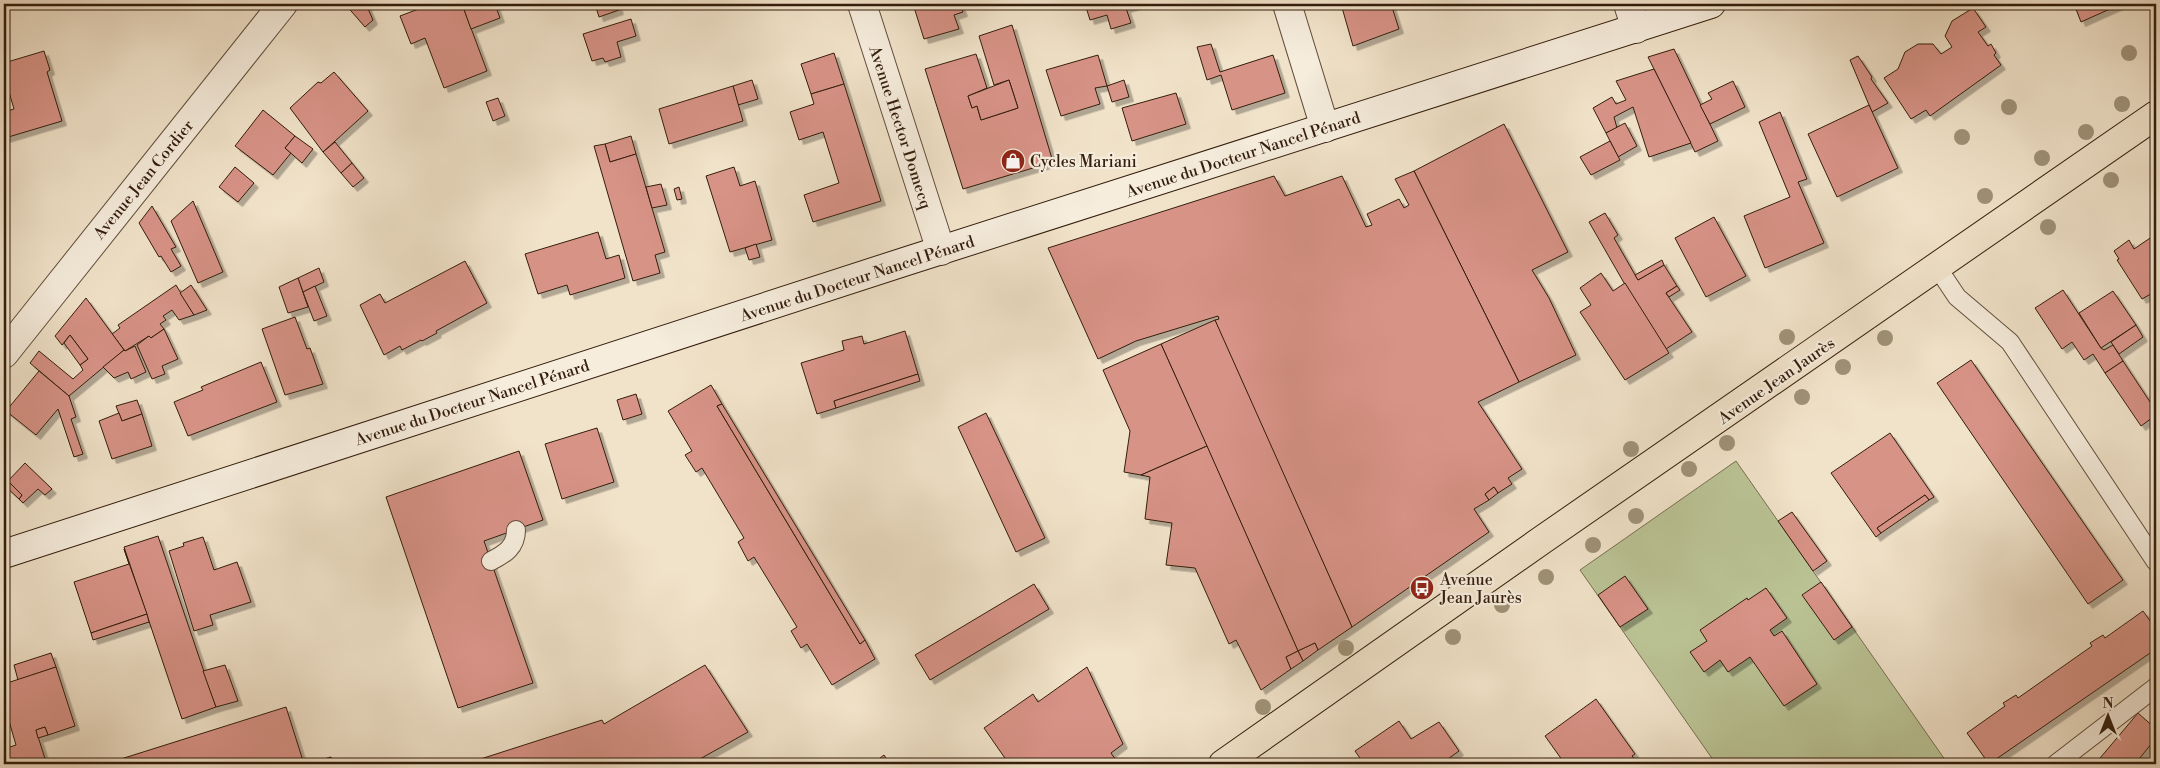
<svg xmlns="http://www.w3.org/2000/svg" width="2160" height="768" viewBox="0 0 2160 768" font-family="'Libre Bodoni',serif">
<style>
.green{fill:#bbc496;stroke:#777051}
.building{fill:#d89387;stroke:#331d0c;filter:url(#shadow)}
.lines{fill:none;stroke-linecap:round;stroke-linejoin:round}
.service-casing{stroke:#624e3c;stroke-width:20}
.minor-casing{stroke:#624e3c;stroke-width:30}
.tertiary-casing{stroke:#624e3c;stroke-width:30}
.secondary-casing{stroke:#331d0c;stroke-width:30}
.primary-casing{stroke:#331d0c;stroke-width:30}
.service{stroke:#f6eddd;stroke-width:18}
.minor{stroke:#f6eddd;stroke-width:28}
.tertiary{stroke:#f6eddd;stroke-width:28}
.secondary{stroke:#f6eddd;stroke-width:28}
.primary{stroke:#f1e3ca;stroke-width:28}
.tree{fill:#9f9278}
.labels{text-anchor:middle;stroke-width:4.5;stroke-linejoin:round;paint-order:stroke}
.street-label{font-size:16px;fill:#331d0c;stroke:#f6eddd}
.poi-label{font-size:16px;fill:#331d0c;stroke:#f6eddd;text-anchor:start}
</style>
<defs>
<filter id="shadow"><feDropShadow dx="4.5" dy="4.5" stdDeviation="0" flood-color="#0004"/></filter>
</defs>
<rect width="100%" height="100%" fill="#f1e3ca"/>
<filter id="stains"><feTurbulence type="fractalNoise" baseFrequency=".004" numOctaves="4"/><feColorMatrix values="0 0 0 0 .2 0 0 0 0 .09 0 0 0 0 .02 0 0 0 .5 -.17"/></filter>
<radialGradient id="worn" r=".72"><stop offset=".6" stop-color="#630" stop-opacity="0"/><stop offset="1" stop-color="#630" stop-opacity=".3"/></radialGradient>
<polygon class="green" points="1736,461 1948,764 1716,764 1580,570"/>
<g class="building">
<polygon points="345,4 366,4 373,20 365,27"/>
<polygon points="432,4 462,4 487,71 444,88 425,38 411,44 400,16"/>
<polygon points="462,4 495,4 500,18 471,29"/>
<polygon points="595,4 617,4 619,10 599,17"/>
<polygon points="913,4 960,4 963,12 954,15 959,29 924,39"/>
<polygon points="1085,4 1139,4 1126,8 1131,23 1111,29 1107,15 1090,20"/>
<polygon points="1341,4 1391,4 1399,29 1353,46"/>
<polygon points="2074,4 2121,4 2081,22"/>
<polygon points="1973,8 1986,27 1978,32 1988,46 1991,44 1996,53 1994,55 2001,65 1930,116 1926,110 1911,119 1884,78 1898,69 1905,52 1918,44 1933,44 1941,54 1952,47 1945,36 1952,21"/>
<polygon points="631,19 636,36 617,42 621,57 605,62 603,58 592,61 583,34"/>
<polygon points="1012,25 1053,162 963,189 925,69 976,54 987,88 968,96 972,108 977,106 981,120 1018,108 1009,80 994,85 979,36"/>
<polygon points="1211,44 1220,72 1273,55 1285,93 1232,110 1221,75 1207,80 1197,47"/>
<polygon points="1674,49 1718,141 1695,152 1648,57"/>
<polygon points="44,51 50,70 47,72 62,121 5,138 4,112 14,109 4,75 4,63"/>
<polygon points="834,53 844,84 811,94 801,64"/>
<polygon points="1098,55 1107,86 1095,88 1100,104 1061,116 1046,70"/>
<polygon points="1858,56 1872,77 1871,79 1888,103 1872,112 1850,60"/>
<polygon points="1654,69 1691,143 1649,157 1633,107 1614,117 1617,128 1606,133 1593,108 1612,97 1616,104 1626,100 1616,81"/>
<polygon points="334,72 368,111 323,152 290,108 318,82 321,83"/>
<polygon points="752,80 758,99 738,105 733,86"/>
<polygon points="1009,80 1018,108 981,120 977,106 972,108 968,96"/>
<polygon points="1124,80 1129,97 1112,102 1107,86"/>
<polygon points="1733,81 1745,107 1710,124 1700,105 1712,99 1708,93"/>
<polygon points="844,84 881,201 813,222 804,195 839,183 823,132 799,140 790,112 814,104 811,94"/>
<polygon points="733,86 743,121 669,144 659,109"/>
<polygon points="1176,93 1186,124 1132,141 1122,108"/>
<polygon points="498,98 505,116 493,121 486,102"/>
<polygon points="1869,105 1898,168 1837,197 1808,134"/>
<polygon points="263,110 295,136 285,148 291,153 273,175 235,146"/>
<polygon points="1780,112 1807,179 1798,182 1824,243 1765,268 1744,216 1790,197 1759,122"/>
<polygon points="1625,123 1637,146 1618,157 1606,133"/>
<polygon points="1504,124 1568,252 1532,270 1549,298 1576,355 1519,382 1414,171"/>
<polygon points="295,136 313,149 302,163 285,148"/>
<polygon points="631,136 636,154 610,162 605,144"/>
<polygon points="1610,141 1620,160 1591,175 1580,157"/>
<polygon points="335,142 352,163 341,173 323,152"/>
<polygon points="605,144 610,162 636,154 665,252 655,255 660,273 633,281 594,146"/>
<polygon points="352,163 364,178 353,187 341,173"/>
<polygon points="235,167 254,183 238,202 219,187"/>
<polygon points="734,167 740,186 755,181 772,240 730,252 706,176"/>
<polygon points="1414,171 1519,382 1478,402 1522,469 1508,478 1512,484 1498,493 1494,487 1485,494 1489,500 1474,509 1489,532 1352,627 1218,329 1215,320 1219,319 1218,316 1136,341 1098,359 1048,248 1274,176 1285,196 1342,176 1366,227 1372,225 1367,214 1399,199 1404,208 1409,205 1395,179"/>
<polygon points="661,184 667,205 652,208 646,187"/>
<polygon points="679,187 682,199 677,200 674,189"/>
<polygon points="193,201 223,272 198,283 171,221"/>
<polygon points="152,206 176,247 171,249 181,266 171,272 161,256 159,257 139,223"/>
<polygon points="1605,213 1618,235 1614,238 1638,280 1664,265 1677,286 1666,293 1692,332 1666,349 1635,302 1589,222"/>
<polygon points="1714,217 1746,276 1706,297 1675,238"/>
<polygon points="598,232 606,259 619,255 625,278 570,295 567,285 538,294 525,254"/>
<polygon points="2156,234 2156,291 2142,299 2117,260 2119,259 2114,251 2129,240 2134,249"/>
<polygon points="756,244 760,257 749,260 745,248"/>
<polygon points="1662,260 1664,265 1638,280 1635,275"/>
<polygon points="465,261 487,303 436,331 437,333 422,341 421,340 402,350 400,346 384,355 360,305 380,294 385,303"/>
<polygon points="319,268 324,282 303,292 298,278"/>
<polygon points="1601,273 1613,291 1625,283 1669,353 1625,380 1580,312 1591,305 1580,288"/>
<polygon points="298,278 308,307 288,313 279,287"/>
<polygon points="176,285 194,315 179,320 172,310 163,316 166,320 160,324 164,329 151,338 149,336 125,351 112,334 120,328 118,325"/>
<polygon points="191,285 207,310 194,315 180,293"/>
<polygon points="315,286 327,316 314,321 303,292"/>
<polygon points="1677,286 1680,290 1669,297 1666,293"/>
<polygon points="2063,290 2101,348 2104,350 2113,345 2123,361 2105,373 2093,354 2084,360 2072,342 2062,349 2035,308"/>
<polygon points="2113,291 2136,325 2101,348 2079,313"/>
<polygon points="86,298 124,350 69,396 30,363 39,351 73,379 83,370 80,365 88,359 70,335 62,345 55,336"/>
<polygon points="295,317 307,349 310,348 323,384 285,395 262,329"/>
<polygon points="1215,320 1352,627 1318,650 1315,643 1298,651 1161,344"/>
<polygon points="2136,325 2143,337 2119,354 2111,342"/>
<polygon points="164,329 178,359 162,366 165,374 152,379 137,345 149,336 151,338"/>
<polygon points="905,331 918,374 834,401 836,408 817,414 801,363 844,350 842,341 862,336 864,344"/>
<polygon points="70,335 88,359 80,365 64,343"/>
<polygon points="1161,344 1207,446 1141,475 1124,472 1130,431 1103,370"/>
<polygon points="135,346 146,372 131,379 128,372 114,378 103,367 124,350 125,351"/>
<polygon points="1971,360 2123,580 2088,604 1937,383"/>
<polygon points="2123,361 2156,411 2156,415 2141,426 2105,373"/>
<polygon points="261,362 277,402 188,436 174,402 203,390 201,387"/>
<polygon points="39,371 69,396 76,417 71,419 83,454 74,457 58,409 36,435 6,411"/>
<polygon points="918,374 920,381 836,408 834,401"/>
<polygon points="711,385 722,404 717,406 860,644 865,640 875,659 832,685 807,644 801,648 791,631 797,627 754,557 748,561 738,542 744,538 702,468 696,472 685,455 692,451 668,411"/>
<polygon points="636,394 642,414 623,420 617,400"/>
<polygon points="137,400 142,414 122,421 116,406"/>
<polygon points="722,404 865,640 860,644 717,406"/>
<polygon points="119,413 122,421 142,414 152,446 112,459 99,421"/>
<polygon points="986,413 1045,538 1016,552 958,427"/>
<polygon points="597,428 614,482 562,499 545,444"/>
<polygon points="1890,433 1934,497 1929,500 1925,495 1877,528 1881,533 1876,537 1831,473"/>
<polygon points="1207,446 1298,651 1286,657 1291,669 1261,690 1236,640 1229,644 1195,568 1166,565 1172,523 1145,519 1150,477 1141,475"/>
<polygon points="519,451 543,520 484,541 533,683 458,708 386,497"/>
<polygon points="25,463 52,489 45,495 38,489 23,503 19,499 22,495 8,481"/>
<polygon points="8,481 22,495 19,499 4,485"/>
<polygon points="1494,487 1498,493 1489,500 1485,494"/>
<polygon points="1925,495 1929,500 1881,533 1877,528"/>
<polygon points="1792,512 1827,561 1813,571 1778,521"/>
<polygon points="158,536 216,707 182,719 124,547"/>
<polygon points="203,537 214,570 237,562 251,602 210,615 213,625 194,631 169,551 184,546 183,543"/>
<polygon points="124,549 147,614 91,633 74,582 129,564"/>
<polygon points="1625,576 1648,609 1620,627 1598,595"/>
<polygon points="1821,582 1852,627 1834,640 1802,595"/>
<polygon points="1034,584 1049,609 930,680 915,655"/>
<polygon points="1766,588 1787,618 1770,630 1774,636 1782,631 1817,684 1784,706 1750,657 1728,672 1720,660 1704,672 1690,652 1707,641 1700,630 1747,598 1748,600"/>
<polygon points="2143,611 2156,629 2156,649 1989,764 1967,733 2005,706 2003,703 2016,695 2018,698 2092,646 2090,643 2103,635 2105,638"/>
<polygon points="147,614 149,622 93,640 91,633"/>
<polygon points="1315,643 1318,650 1303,661 1298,651"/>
<polygon points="1298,651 1303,661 1291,669 1286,657"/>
<polygon points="51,653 56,667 18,680 14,665"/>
<polygon points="225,665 238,701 216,707 203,671"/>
<polygon points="705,665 748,732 691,764 465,764 602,720 604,724"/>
<polygon points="56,667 75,726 48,735 45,727 36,730 46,762 38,764 4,764 4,749 16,745 4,704 4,684"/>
<polygon points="1087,667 1123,744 1111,753 1118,763 1009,764 984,728 1033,694 1038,702"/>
<polygon points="1596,699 1635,754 1632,756 1638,764 1565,764 1545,736"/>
<polygon points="286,707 304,764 105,764"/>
<polygon points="2138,713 2156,729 2156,738 2135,764 2095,764"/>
<polygon points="1399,721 1411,739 1439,722 1459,751 1441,764 1364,764 1355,751"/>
<polygon points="45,727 48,735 38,738 36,730"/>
<polygon points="884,755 890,764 872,764"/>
<polygon points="331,757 333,764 305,764"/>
</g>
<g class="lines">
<g class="service-casing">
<g id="service">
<polyline points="1937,267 1957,297 2010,342 2156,562"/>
<path d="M 491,561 C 505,554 516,547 516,530"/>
<polyline points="2056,764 2156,687"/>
</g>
</g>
<g class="minor-casing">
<g id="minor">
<polyline points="862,4 941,251"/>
<polyline points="1287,4 1325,128"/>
<polyline points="1628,4 1636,29"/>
</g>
</g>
<g class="tertiary-casing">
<polyline id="tertiary" points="4,354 283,4"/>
</g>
<g class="secondary-casing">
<polyline id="secondary" points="4,554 907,261 1711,4"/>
</g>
<g class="primary-casing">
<polyline id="primary" points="1223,764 1542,540 2156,115"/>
</g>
<use href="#service" class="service"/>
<use href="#minor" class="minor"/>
<use href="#tertiary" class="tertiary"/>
<use href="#secondary" class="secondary"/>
<use href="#primary" class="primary"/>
</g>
<g class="tree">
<circle cx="2129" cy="53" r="8"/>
<circle cx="2122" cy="104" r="8"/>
<circle cx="2009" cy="107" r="8"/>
<circle cx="2086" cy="132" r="8"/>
<circle cx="1962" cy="137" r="8"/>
<circle cx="2042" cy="158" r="8"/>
<circle cx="2111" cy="180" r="8"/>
<circle cx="1985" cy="196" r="8"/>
<circle cx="2048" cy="227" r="8"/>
<circle cx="1787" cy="337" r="8"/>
<circle cx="1885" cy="338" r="8"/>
<circle cx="1843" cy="367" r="8"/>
<circle cx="1802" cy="397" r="8"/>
<circle cx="1727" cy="443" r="8"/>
<circle cx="1631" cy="449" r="8"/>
<circle cx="1689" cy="469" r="8"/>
<circle cx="1636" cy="516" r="8"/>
<circle cx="1593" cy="545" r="8"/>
<circle cx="1546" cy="577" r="8"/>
<circle cx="1502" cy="605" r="8"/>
<circle cx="1453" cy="637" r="8"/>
<circle cx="1346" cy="648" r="8"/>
<circle cx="1263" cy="707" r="8"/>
</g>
<defs>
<g id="shop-disc" transform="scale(1.25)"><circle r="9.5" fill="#8f2418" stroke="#f6eddd"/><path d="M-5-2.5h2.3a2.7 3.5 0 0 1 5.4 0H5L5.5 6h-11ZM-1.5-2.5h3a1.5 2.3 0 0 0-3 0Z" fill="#fff"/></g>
<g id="bus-disc" transform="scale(1.25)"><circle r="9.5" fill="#8f2418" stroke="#f6eddd"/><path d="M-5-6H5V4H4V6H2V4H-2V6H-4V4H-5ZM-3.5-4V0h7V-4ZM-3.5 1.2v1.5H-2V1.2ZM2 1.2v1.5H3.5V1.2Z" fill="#fff"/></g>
</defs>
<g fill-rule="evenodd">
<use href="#shop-disc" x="1013" y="161"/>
<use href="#bus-disc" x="1422" y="588"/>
</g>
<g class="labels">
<g class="street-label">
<text transform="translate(901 127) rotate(72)" y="6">Avenue Hector Domecq</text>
<text transform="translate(1243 154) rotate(-18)" y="6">Avenue du Docteur Nancel Pénard</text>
<text transform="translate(143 179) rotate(-51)" y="6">Avenue Jean Cordier</text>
<text transform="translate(857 278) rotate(-18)" y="6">Avenue du Docteur Nancel Pénard</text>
<text transform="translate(1776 380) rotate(-35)" y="6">Avenue Jean Jaurès</text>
<text transform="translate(472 402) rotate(-18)" y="6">Avenue du Docteur Nancel Pénard</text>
</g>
<g class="poi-label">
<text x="1030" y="167">Cycles Mariani</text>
<text x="1440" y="585">Avenue<tspan x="1440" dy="18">Jean Jaurès</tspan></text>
</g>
</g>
<rect width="2160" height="768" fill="none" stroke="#f1e3ca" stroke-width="20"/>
<rect x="5" y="5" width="2150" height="758" fill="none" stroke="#331d0c" stroke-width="2.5"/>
<rect x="10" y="10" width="2140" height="748" fill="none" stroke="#331d0c"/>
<g transform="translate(2108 716)" stroke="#f6eddd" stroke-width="4" paint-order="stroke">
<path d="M0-4L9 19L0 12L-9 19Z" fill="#331d0c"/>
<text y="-8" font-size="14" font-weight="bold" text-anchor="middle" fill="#331d0c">N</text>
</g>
<rect width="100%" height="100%" filter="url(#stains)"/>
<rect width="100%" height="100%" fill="url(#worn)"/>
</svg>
